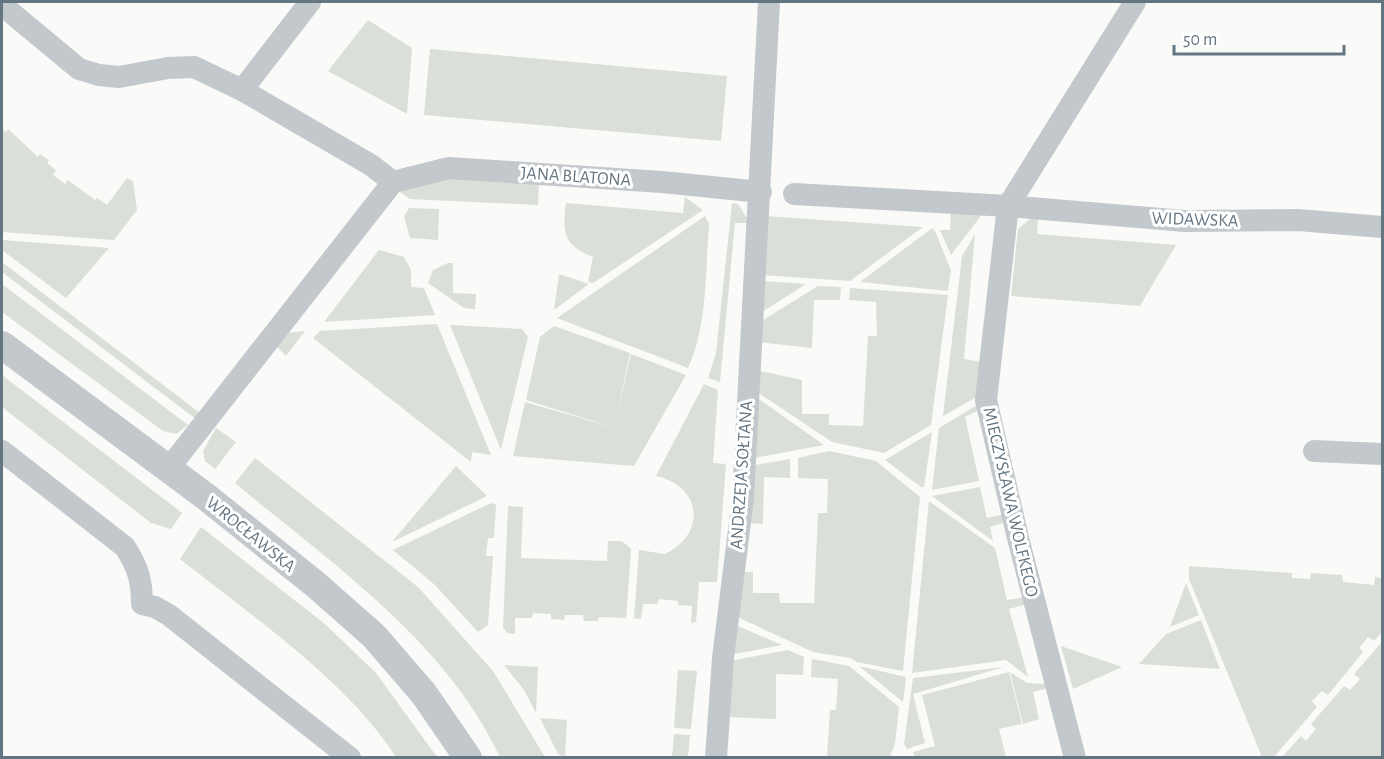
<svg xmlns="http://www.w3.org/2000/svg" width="1384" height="759" viewBox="0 0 1384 759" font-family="'Alegreya Sans',sans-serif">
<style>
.green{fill:#dadfd7}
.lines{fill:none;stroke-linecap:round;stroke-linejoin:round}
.minor{stroke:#c3c8cc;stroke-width:22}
.tertiary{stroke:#c3c8cc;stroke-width:28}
.labels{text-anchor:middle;stroke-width:6;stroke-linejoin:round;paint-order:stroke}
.street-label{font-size:18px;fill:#657683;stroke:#fff}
</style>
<rect width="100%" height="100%" fill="#fafaf8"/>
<g class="green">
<polygon points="368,20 412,48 407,114 328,71"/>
<polygon points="430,49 727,76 721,141 424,115"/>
<polygon points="2,129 6,132 8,129 38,157 40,154 49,160 47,163 56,170 53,175 65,184 68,180 95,200 97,198 107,205 127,178 133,181 137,210 114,240 2,232"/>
<polygon points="447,178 539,183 538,205 410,199 400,192 413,185"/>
<path d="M 685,197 L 703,210 L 593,283 L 588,282 L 593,257 C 564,245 562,234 566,203 L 683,213 Z"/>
<polygon points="732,203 738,204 750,223 735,223 720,382 708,378 716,353"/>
<polygon points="409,208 439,209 438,240 410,238 404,216"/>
<polygon points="951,211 983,213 951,255 940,230 950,230"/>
<path d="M 705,216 L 709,224 C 705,271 708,325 688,368 L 557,318 Z"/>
<polygon points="765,216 923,227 850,281 762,275"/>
<polygon points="1038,218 1037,234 1176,245 1140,306 1011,296 1018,229 1030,219"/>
<polygon points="931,229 934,229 951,270 948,291 860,282"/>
<polygon points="975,234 964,359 981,362 977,397 943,416 962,256"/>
<polygon points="2,240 109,248 66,298 2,250"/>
<polygon points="379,250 404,257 411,270 411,287 424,288 435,315 324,322"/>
<polygon points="2,262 200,413 196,419 2,272"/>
<polygon points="448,263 453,263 453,293 476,294 475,309 464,308 428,283 433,270"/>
<polygon points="559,274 589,284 554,310"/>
<polygon points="762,281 806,284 759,314"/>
<polygon points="2,284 188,425 176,434 163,431 2,312"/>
<polygon points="818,286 841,287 840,300 814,300 812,348 758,342 760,322"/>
<polygon points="850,288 948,295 931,425 884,453 832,442 754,390 756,370 802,380 802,414 829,414 829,425 863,426 868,336 877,336 876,302 849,300"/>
<polygon points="437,324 491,455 472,452 471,462 313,338 320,331"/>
<polygon points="450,325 522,329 528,337 501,450"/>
<polygon points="554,326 630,353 616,419 631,354 686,375 634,466 513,456 525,402 615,428 526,400 540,337"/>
<polygon points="305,331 286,356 277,347 287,333"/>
<polygon points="2,375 182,513 171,529 151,523 2,407"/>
<path d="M 704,384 L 718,390 L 713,463 L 726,464 L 717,582 L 699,582 L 696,622 L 691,623 L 692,606 L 678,605 L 678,601 L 659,599 L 657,604 L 643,604 L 641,619 L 634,618 L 639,550 L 665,554 C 707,534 702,486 656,476 Z"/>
<polygon points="753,395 824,445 749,459"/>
<polygon points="979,404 979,410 965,417 979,481 932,490 939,428"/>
<polygon points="216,428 236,442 215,469 205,461 203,451"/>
<polygon points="932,432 924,487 921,487 885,460"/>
<polygon points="829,451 876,461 920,497 903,671 857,662 850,658 813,652 733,615 738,572 753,572 753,593 779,593 780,603 814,603 818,513 827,513 828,479 798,478 798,458"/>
<path d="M 255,458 L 418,587 L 493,671 L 545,757 L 500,757 C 446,641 331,563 235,483 Z"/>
<polygon points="790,459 790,478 764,477 763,524 746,523 749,466"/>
<polygon points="456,466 487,496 392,542"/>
<polygon points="980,487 987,518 1004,514 1006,522 990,527 993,541 932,496"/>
<polygon points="929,501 995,548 1007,600 1025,597 1027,604 1009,609 1028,677 1006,660 912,673"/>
<polygon points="491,503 496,505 494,538 488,538 486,556 493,556 488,625 478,632 435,585 393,550"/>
<polygon points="508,506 523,507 521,558 607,561 608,541 622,541 631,549 626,618 599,617 598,621 584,621 583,615 565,615 564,620 551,619 551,614 533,613 532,618 515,618 515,634 507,633 503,627"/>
<path d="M 201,527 L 325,624 L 376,673 L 437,757 L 396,757 C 348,682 251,615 180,559 Z"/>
<polygon points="1189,566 1292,573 1292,578 1310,579 1311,573 1342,575 1343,582 1374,585 1375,577 1382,578 1382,632 1374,641 1368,637 1359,648 1363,652 1328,695 1322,691 1312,701 1317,707 1274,757 1262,757 1189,579"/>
<polygon points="1186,583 1199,615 1170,627"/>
<polygon points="1201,620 1220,669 1139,664 1166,634"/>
<polygon points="731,623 782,645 729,655"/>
<polygon points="1382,642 1382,757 1282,757 1301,736 1306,741 1316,729 1311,724 1344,686 1350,690 1360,679 1354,674"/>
<polygon points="1061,646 1122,667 1073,689"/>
<polygon points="788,650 804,657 803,675 776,674 776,719 726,717 730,661"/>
<polygon points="812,659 849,666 899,707 895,744 890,757 827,757 830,710 836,710 838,679 811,677"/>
<polygon points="504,665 538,667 536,713 524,690"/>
<polygon points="859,666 906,677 903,702"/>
<polygon points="1004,667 913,694 925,743 907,749 904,744 913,678"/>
<polygon points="678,670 697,671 691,729 674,728"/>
<polygon points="1009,672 1022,724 999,729 1006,757 915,757 913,752 935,746 922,695"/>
<polygon points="1010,672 1027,683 1047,684 1049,688 1033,692 1039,719 1023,724"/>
<polygon points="540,718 567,720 565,757 558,754"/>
<polygon points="674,734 690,735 688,757 672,757"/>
</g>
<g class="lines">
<g class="minor">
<polyline points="310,2 242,90 371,165 393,182"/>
<polyline points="2,5 79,69 99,75 119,77 168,68 194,67 242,90"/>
<polyline points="794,194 1008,206 1185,221 1298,220 1382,227"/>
<path d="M 2,451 L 125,547 C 138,567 142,581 142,604 L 155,607 L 169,615 L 350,758"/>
<polyline points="1314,451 1382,454"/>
<polyline points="169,468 393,182 449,168 662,182 761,192"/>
<polyline points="716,758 723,658 743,498 769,2"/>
<polyline points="1075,758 1018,538 986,400 1008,206 1135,2"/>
</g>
<polyline class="tertiary" points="2,345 205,496 315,584 374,636 424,694 468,758"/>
</g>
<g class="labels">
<g class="street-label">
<text transform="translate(576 176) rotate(4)" y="6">JANA BLATONA</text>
<text transform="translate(1195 219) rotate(2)" y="6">WIDAWSKA</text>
<text transform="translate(741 475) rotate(-86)" y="6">ANDRZEJA SOŁTANA</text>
<text transform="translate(1011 502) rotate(77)" y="6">MIECZYSŁAWA WOLFKEGO</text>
<text transform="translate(251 534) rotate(39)" y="6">WROCŁAWSKA</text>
</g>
</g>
<rect width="1384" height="759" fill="none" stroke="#657683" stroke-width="6"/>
<path d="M1174 45v9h170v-9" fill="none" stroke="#657683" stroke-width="3"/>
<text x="1183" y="45" font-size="18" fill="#657683" stroke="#ffffff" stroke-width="4.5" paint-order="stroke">50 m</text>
</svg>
